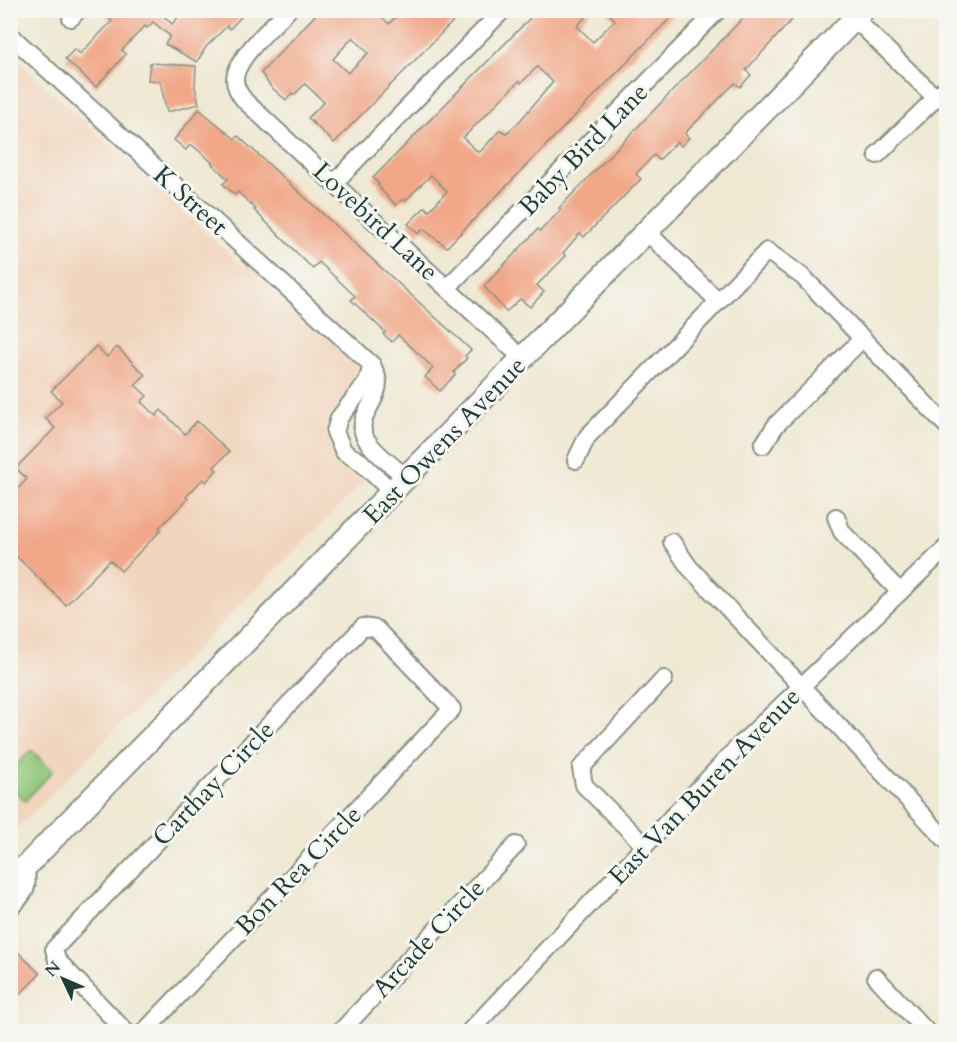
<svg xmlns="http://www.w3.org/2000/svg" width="957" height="1042" viewBox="0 0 957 1042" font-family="Cardo,serif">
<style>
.built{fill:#f1d5bd}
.green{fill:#90c77b;stroke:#588258;stroke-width:1.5}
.building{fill:#f1a788;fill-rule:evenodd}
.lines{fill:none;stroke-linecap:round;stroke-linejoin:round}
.minor-casing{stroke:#879284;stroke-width:20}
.major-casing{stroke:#879284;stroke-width:26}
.minor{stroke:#fff;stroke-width:16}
.major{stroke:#fff;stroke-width:22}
.labels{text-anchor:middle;stroke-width:6;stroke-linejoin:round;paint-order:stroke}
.street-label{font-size:26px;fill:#1f3d34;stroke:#f6f6f2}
</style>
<rect width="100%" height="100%" fill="#f6f6f2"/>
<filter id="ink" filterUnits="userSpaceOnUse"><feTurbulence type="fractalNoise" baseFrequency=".0167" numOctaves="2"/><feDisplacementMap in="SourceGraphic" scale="12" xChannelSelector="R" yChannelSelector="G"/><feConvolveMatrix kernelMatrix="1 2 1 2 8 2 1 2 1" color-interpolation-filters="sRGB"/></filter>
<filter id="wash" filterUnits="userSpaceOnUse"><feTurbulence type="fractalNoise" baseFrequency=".008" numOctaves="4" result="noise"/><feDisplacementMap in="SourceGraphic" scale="24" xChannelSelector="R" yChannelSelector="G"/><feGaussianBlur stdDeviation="1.35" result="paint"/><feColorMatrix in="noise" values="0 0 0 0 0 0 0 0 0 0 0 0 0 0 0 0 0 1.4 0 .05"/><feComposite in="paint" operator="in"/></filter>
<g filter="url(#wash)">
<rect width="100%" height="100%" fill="#efe8d3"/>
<polygon class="built" points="10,54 238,262 256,270 361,368 367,378 329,417 332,439 364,481 17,828 10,822"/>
<polygon class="green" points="31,750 53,771 25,801 11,787 11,771"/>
<g id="blocks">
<g class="building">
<polygon points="100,10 168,10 163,15 172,24 185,10 247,10 230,29 227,26 206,47 197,62 165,44 170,36 153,22 147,28 145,26 122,50 126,54 96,87 65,59 75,49 80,54 112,21"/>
<path d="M 320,10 L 375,10 L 389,24 L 402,10 L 408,10 L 414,16 L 419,10 L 464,10 L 334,143 L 308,118 L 324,102 L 305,84 L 294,95 L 292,93 L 286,100 L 271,87 L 261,73 ZM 353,37 L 368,53 L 348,73 L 333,59 Z"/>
<path d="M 538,10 L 592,10 L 577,26 L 593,42 L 615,20 L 605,10 L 678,10 L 447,247 L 423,229 L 418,234 L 408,224 L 425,207 L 429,211 L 447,191 L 431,175 L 405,201 L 403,199 L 396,205 L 383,192 L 378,185 L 379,184 L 373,178 ZM 537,67 L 553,82 L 517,124 L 506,133 L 500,130 L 479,153 L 463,138 L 519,81 L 521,83 Z"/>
<polygon points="751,10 801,10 746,70 751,75 740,87 735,83 686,132 685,134 689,138 681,146 677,142 659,160 654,155 636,174 641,179 584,237 580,233 563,253 566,256 537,285 544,292 530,307 520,299 506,312 484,286 538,229 540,231 561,210 559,208"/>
<polygon points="150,63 196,66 195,87 199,104 167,112 160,81 148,80"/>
<polygon points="199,109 235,139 238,136 471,350 465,356 467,358 454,372 455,375 440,391 425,377 433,368 420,355 398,335 392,342 383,334 385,332 351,300 355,296 319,262 313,269 254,210 256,209 238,192 235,195 223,184 228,179 212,164 213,163 192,145 190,145 186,150 174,140"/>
<polygon points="96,346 107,357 117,347 145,375 135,385 147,396 141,402 156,416 161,410 185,434 197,421 229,452 214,467 217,470 206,482 203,479 186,497 188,499 159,528 161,530 121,571 110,560 66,605 10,550 10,497 27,479 16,468 55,428 45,418 62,402 51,391"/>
<polygon points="10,944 40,974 18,996 10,988"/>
</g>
</g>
</g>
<g filter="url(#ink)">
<use href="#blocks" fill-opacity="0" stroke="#879284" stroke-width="1.5"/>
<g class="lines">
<g class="minor-casing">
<g id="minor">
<path d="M 288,10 C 273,26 235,58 235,80 C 235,88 240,95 245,101 L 523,359"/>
<polyline points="71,18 78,10"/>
<polyline points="855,19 936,98"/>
<path d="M 10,35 L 372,365 C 374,370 378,377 378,382 C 378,401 357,417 364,435 C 370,450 395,468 407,478"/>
<polyline points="877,155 946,88"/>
<polyline points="334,183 503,10"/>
<polyline points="647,232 718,301"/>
<polyline points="447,288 718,10"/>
<polyline points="372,365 367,382 339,418 335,432 344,452 361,462 393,493"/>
<polyline points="763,445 776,425 863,338"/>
<polyline points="576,460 587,437 767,251 803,277 946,425"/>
<polyline points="836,517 842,532 900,592"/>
<polyline points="672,542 689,567 946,840"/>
<polyline points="645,846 584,785 581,768 664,679"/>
<polyline points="876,977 927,1032"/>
<polyline points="126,1032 57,960 54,949 363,627 376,629 452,709 144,1032"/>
<polyline points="340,1032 516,845"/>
<polyline points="469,1032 738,747 946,548"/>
</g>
</g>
<g class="major-casing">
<g id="major">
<polyline points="10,870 23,869 863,10"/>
<path d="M 10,904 C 24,889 25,888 23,869"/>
</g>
</g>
<use href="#minor" class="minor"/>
<use href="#major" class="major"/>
</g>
</g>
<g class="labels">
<g class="street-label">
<text transform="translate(583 149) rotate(-46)" y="9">Baby Bird Lane</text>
<text transform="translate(191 200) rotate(42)" y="9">K Street</text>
<text transform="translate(376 221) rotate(43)" y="9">Lovebird Lane</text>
<text transform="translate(444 440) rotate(-46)" y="9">East Owens Avenue</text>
<text transform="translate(213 783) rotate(-46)" y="9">Carthay Circle</text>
<text transform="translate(704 786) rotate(-46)" y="9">East Van Buren Avenue</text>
<text transform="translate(298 870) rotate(-46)" y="9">Bon Rea Circle</text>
<text transform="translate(428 938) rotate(-47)" y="9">Arcade Circle</text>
</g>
</g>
<rect width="957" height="1042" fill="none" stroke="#f6f6f2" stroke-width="36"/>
<g transform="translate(63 979) rotate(314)" stroke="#f6f6f2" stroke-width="4.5" paint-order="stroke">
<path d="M0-4.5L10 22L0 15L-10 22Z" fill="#1f3d34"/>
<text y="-9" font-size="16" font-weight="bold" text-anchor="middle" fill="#1f3d34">N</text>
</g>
</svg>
